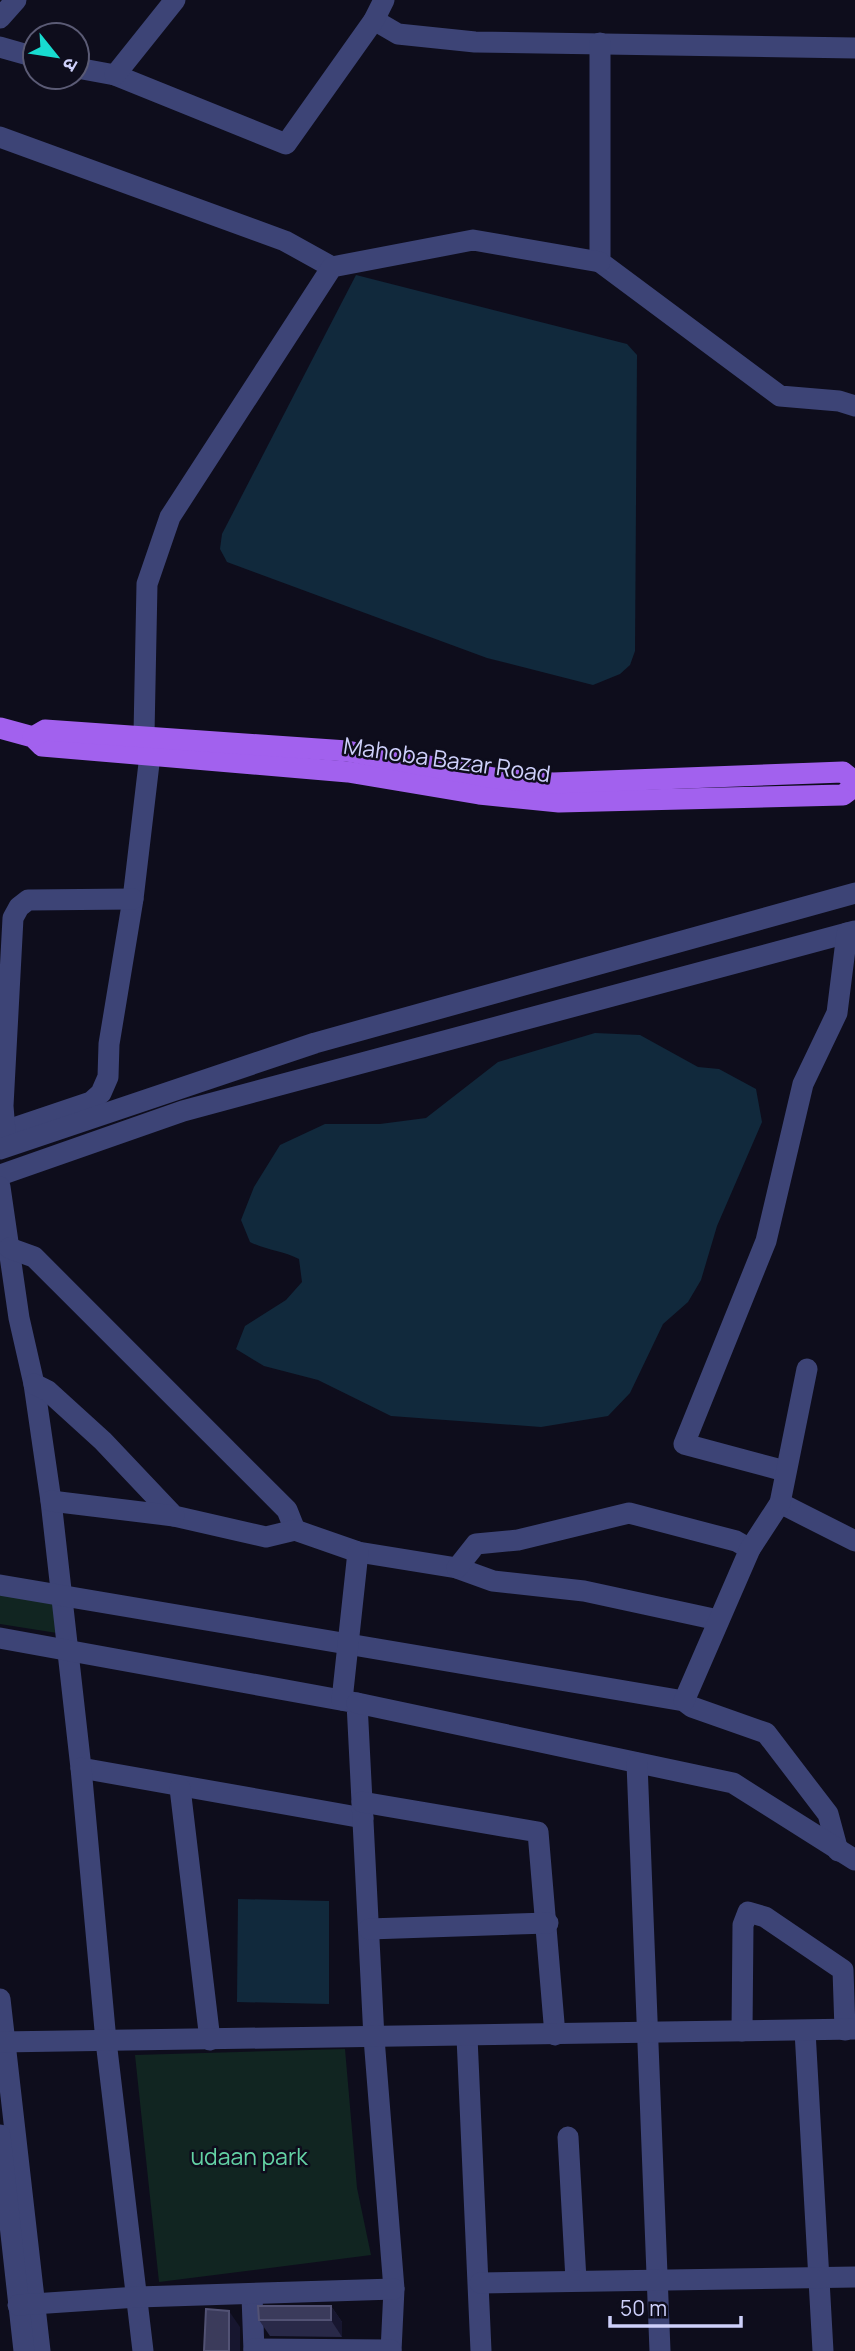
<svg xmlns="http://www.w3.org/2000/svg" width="855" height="2351" viewBox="0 0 855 2351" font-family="Manrope,'Noto Sans Devanagari',sans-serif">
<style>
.green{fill:#112521}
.water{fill:#11293c}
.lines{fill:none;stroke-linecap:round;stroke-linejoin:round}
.minor{stroke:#3d4476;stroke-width:21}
.major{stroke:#a261ee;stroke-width:21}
.wall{fill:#292948}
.shaded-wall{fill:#17162f}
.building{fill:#3b3b5b;stroke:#525274;stroke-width:2}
.labels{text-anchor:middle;stroke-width:5;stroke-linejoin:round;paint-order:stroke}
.street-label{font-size:23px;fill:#ced0fa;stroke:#0e0d1c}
.park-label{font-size:23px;fill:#63d1a4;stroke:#0e0d1c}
</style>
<rect width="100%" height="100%" fill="#0e0d1c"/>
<g class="green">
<polygon points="0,1594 55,1601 57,1633 0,1624"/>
<polygon points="345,2049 357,2188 371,2255 159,2282 135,2055"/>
</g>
<g class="water">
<polygon points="356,275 627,344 637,355 635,651 630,665 620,674 593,685 487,658 227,562 220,549 222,534"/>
<path d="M 595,1033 L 640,1035 L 698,1067 L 719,1069 L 756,1089 L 762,1122 L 717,1226 L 701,1280 L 688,1302 L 663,1324 L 630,1393 L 608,1416 L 541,1427 L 391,1416 L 318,1380 L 264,1366 L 236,1349 L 245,1326 L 286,1300 L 302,1282 L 299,1259 C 283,1251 266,1250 250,1242 L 241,1220 L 254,1187 L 280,1145 L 325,1124 L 380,1124 L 426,1118 L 498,1062 Z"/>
<polygon points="238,1899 329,1901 329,2004 237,2002"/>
</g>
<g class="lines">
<g class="minor">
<polyline points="0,18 16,0"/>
<polyline points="374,20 398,34 475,42 855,48"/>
<polyline points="600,43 600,262 780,396 839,401 855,406"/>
<polyline points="0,47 35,57"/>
<polyline points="77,68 115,75 286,144 374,20 384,0"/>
<polyline points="115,75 175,0"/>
<polyline points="0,137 285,241 332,267"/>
<polyline points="5,1131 91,1102 101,1093 108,1077 109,1044 133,899 150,755 144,734 147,584 170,517 332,267 473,240 600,262"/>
<polyline points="0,1132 5,1131 3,1106 13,918 19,907 28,900 133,899"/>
<polyline points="0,1149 315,1043 855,893"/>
<polyline points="0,1175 183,1111 855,931"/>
<polyline points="0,1187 19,1318 34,1384 51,1501 81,1768 363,1818"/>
<polyline points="9,1248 34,1257 287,1510 295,1530"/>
<polyline points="34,1384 48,1391 103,1441 174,1516 266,1537 295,1530 358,1552 457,1568 493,1581 584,1591 718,1620"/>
<polyline points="785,1471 684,1444 766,1241 803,1084 837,1013 847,933"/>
<polyline points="51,1501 174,1516"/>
<polyline points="780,1503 855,1541"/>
<polyline points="457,1568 476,1544 518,1540 629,1513 736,1541 750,1549"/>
<polyline points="0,1585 684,1701 692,1707 766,1733 828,1814 838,1851"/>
<polyline points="0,1638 357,1703 374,2038 394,2289 391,2351"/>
<polyline points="342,1700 358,1552"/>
<polyline points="684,1701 750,1549 780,1503 807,1369"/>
<polyline points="357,1703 733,1783 855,1860"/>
<polyline points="637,1763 660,2351"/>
<polyline points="81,1768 106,2041 143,2351"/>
<polyline points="180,1788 210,2040"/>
<polyline points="362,1802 538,1832 555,2035"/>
<polyline points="369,1929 548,1923"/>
<polyline points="0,1999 40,2351"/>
<polyline points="742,2031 743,1925 748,1912 765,1917 843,1970 845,2030"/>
<polyline points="805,2031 823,2351"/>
<polyline points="467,2037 481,2351"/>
<polyline points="0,2042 855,2029"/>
<polyline points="0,2135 24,2351"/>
<polyline points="568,2137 576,2280"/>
<polyline points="480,2283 855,2277"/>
<polyline points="252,2296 254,2351"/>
<polyline points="18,2305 138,2297 394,2289"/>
<polyline points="254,2349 391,2350"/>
</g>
<g class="major">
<polyline points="0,728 33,737 42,746 348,772 479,794 559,802 843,795 855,786"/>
<polyline points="33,737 45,730 347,751 494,778 553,783 843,772 855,782"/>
</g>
</g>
<polygon class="wall" points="331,2306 342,2322 342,2337 270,2336 259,2320"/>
<g class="shaded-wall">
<polygon points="331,2306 342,2322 342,2337 331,2320"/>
<polygon points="229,2311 240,2327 240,2351 229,2351"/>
</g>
<g class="building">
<polygon points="258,2306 331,2306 331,2320 259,2320"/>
<polygon points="206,2309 229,2311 229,2351 204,2351"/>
</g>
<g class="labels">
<g class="street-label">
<text transform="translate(447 760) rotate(8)" y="8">Mahoba Bazar Road</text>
</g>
<g class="park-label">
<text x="249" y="2165">udaan park</text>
</g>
</g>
<g transform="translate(56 56) rotate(120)"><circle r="33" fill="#0e0d1c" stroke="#5b5b75" stroke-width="2"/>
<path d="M0-5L12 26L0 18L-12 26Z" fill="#18dcd0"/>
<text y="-10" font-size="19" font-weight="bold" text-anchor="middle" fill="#ced0fa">उ</text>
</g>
<path d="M610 2316v10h131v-10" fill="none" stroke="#ced0fa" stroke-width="3.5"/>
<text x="620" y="2316" font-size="21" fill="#ced0fa" stroke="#0e0d1c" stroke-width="5" paint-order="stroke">50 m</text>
</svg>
